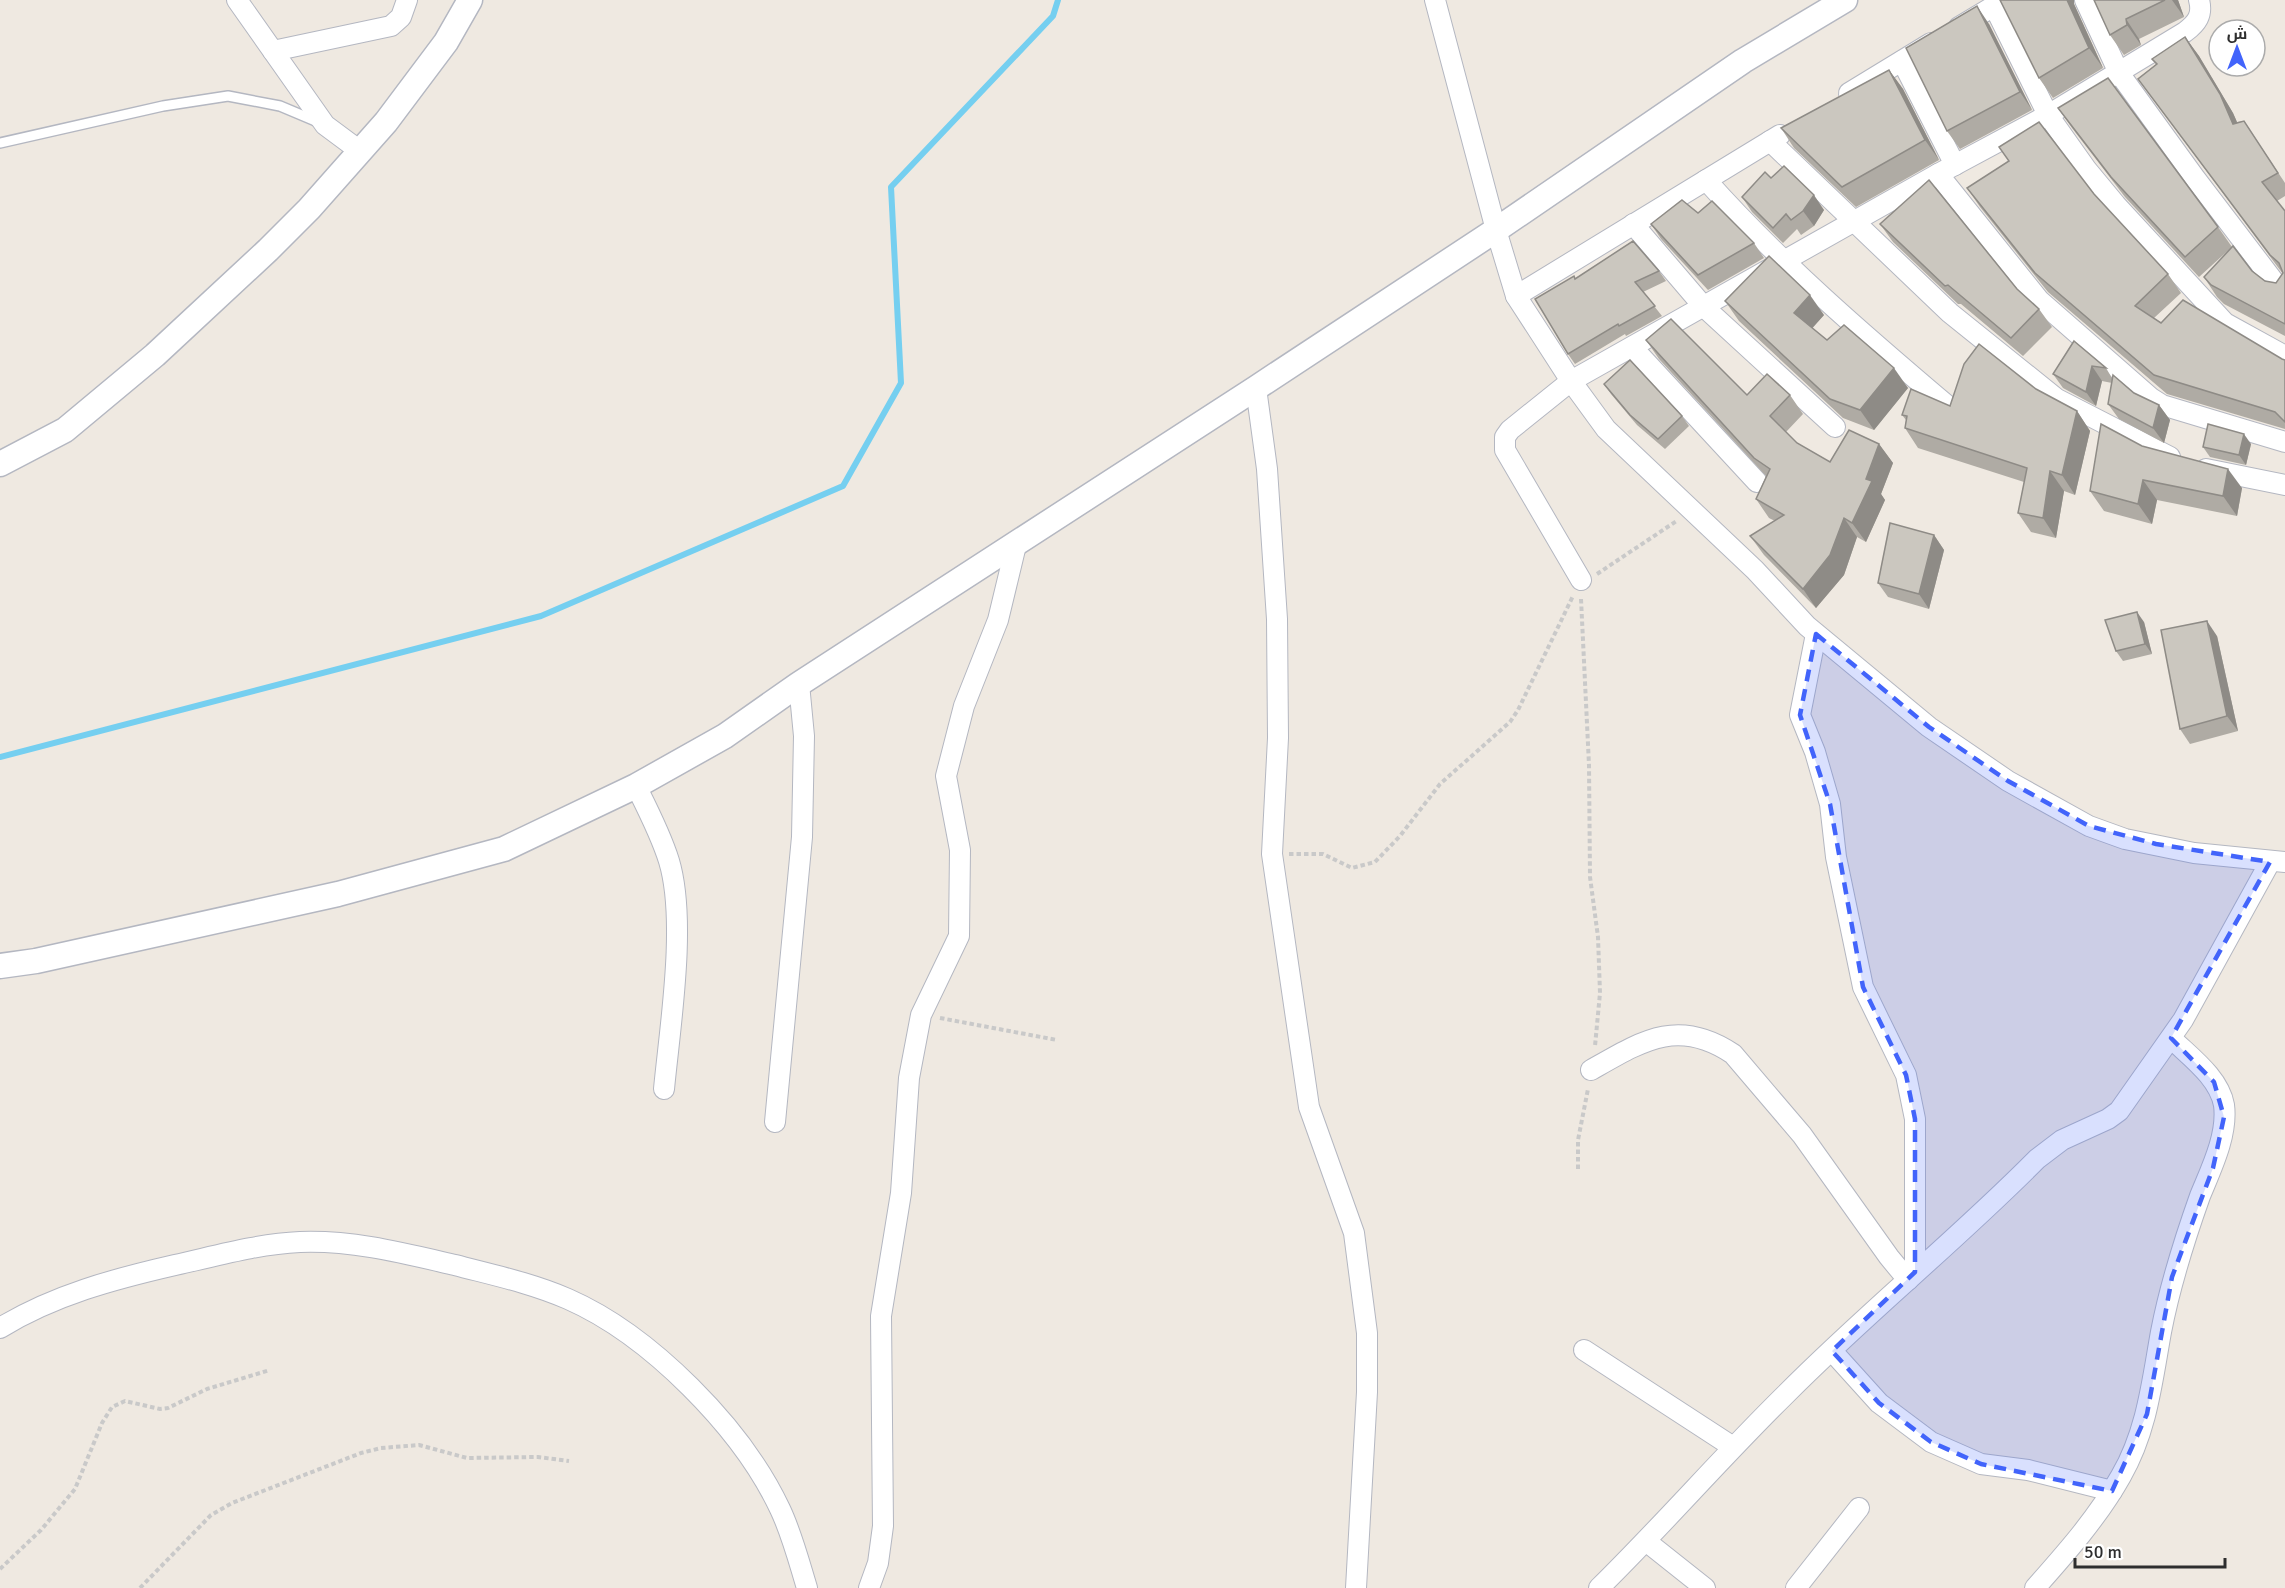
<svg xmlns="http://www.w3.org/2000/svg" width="2285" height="1588" viewBox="0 0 2285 1588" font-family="Signika,Cairo,sans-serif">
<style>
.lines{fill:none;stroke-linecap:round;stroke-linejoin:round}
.stream{stroke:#75cff0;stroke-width:6}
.service-casing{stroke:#b4b7c1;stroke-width:12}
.minor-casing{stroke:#b4b7c1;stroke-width:22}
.tertiary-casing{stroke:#b4b7c1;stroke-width:27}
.path{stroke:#c9c9c9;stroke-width:4;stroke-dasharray:4.5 3;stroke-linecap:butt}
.service{stroke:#fff;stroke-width:9}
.minor{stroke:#fff;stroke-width:20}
.tertiary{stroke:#fff;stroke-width:24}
.wall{fill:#afaba4}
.shaded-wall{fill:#8e8b86}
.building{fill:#cbc7bf;stroke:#8e8b86;stroke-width:1.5}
.marked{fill:#4264fb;fill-opacity:0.2;stroke:#4264fb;stroke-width:4.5;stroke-dasharray:12 8;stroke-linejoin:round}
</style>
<rect width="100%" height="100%" fill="#efe9e1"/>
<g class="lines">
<polyline class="stream" points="0,757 541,616 843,486 901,383 891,187 1053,16 1058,0"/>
<g class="service-casing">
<polyline id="service" points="0,143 163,106 228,96 280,106 318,122"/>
</g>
<g class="minor-casing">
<g id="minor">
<polyline points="237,0 325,125 360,151"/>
<polyline points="1435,0 1496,230 1516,296 1571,381 1606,429 1755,570 1807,626 1929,727 2008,781 2089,826 2125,839 2194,853 2285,862"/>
<polyline points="2085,0 2119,73 2195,178 2275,283 2285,291"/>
<polyline points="1994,6 2048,115 2087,170 2116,205 2225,323 2285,356"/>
<polyline points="1959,27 2004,0"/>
<polyline points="273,51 391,26 401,17 407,0"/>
<polyline points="1902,61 1955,165"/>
<polyline points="1849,93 1931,43"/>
<polyline points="1770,141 1950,313 2057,399 2170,457"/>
<polyline points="1938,174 2039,300 2151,398 2162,405 2285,442"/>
<path d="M 1706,180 C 1780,263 1865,336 1950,408"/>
<polyline points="1633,224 1704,307 1835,427"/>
<polyline points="1516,296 1780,135"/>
<polyline points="1632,347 1757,482"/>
<polyline points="1256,388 1267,469 1277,619 1278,738 1272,854 1309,1107 1354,1233 1367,1333 1367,1392 1356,1588"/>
<polyline points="2206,469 2285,485"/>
<path d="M 1581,580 L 1505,450 L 1505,437 L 1510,430 L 1571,381 L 1938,174 L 2048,115 L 2185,32 C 2197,23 2203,15 2199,0"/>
<polyline points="1816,634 1800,715 1815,752 1830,804 1836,857 1863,987 1906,1075 1915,1119 1915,1272"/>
<path d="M 636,786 C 648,810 661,835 669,861 C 687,921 670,1026 664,1089"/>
<path d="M 1591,1070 C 1642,1041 1678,1017 1733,1054 L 1802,1135 L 1889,1257 L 1908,1280"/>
<polyline points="775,1122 802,837 804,736 799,684"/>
<path d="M 0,1328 C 54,1295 114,1279 175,1265 C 216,1256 257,1244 300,1242 C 353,1240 403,1253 455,1265 C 493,1275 531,1283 568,1299 C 650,1335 742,1428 780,1509 C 792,1534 799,1562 807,1588"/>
<polyline points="1584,1350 1733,1447"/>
<polyline points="1832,1351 1879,1403 1931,1442 1981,1464 2028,1470 2112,1491"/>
<polyline points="1647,1542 1705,1588"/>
<polyline points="869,1588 878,1563 883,1526 881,1316 901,1193 909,1078 921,1015 959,936 960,850 946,776 964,706 998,620 1017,541"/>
<path d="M 1599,1588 C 1663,1525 1721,1458 1785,1395 C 1866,1313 1956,1241 2037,1159 L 2062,1140 L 2108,1119 L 2119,1111 L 2183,1020 L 2270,862"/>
<polyline points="1796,1588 1859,1508"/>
<path d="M 2035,1588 C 2066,1553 2098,1517 2121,1476 C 2147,1431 2152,1382 2161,1332 C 2170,1285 2184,1241 2200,1196 C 2211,1169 2228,1135 2224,1105 C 2219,1077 2189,1056 2171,1038"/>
</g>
</g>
<g class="tertiary-casing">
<g id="tertiary">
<polyline points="0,464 65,430 155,355 268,250 309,209 386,122 446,42 470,0"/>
<polyline points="0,966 36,961 338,894 504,849 636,786 725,736 799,684 1256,388 1496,230 1743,61 1845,0"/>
</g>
</g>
<g class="path">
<polyline points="1597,574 1678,520"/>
<polyline points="1581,599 1589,765 1590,877 1598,937 1600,993 1595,1046"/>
<polyline points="1289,854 1323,854 1352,868 1375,862 1400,836 1440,784 1510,722 1518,710 1573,596"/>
<polyline points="940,1018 1057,1040"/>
<polyline points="1578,1169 1578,1140 1588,1089"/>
<polyline points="0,1569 41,1530 75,1489 102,1423 112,1407 125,1401 160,1409 168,1408 207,1389 270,1370"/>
<polyline points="140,1588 211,1515 232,1503 361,1453 381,1448 419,1445 467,1458 538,1457 569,1461"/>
</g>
<use href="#service" class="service"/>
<use href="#minor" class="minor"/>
<use href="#tertiary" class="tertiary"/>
</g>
<g class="wall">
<polygon points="2000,0 2074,0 2074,4 2103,68 2053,98 2039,78"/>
<polygon points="2094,0 2178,0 2184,17 2139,39 2141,45 2124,55 2110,35"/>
<polygon points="1989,24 2032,110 1960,149 1947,131"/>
<polygon points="2185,37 2199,56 2233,113 2237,122 2244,121 2285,183 2285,196 2277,201 2285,211 2285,336 2224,304 2217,297 2204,277 2252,271 2265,281 2276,283 2283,274 2138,79 2156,64 2152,59"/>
<polygon points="1889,70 1903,89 1939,160 1856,207 1794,148 1781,128"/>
<polygon points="2058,108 2218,227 2232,247 2199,277 2125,197 2072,128"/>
<polygon points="1999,147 2094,194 2168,274 2181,293 2154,318 2161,323 2285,360 2285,429 2167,394 2048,292 1980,207 1967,188 2009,161"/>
<polygon points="1771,178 1824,210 1814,226 1801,235 1797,229 1783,243 1752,212 1742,197"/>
<polygon points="1698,213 1754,243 1764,258 1708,290 1661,239 1651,224"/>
<polygon points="1880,224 2017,289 2039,309 2052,327 2023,356 1961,304 1958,304 1893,242"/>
<polygon points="1659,271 1666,281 1643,292 1662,316 1626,336 1625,334 1575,364 1568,354 1576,279"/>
<polygon points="1725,301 1824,315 1812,328 1827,340 1908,388 1874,430 1843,418 1739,321"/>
<polygon points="1646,340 1747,395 1790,395 1803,414 1786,432 1797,443 1830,462 1879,444 1893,463 1881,494 1885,500 1866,542 1857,537 1844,575 1816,608 1764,555 1750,536 1775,521 1769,518 1756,499 1766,476 1659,359"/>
<polygon points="2074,341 2106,368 2112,378 2134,393 2159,405 2170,420 2164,443 2119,419 2108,404 2112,383 2102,381 2096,406 2063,388 2053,374"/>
<polygon points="1604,384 1682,416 1689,426 1665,449 1637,425 1611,394"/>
<polygon points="2036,389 2077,411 2090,431 2075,495 2064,491 2056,538 2031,532 2018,513 2024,482 1918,448 1905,428 1906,420 1902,415"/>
<polygon points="2251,444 2246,465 2210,457 2203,447"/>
<polygon points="2142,446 2242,488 2237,516 2157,500 2152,524 2104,511 2090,491"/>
<polygon points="1934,535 1944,550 1929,609 1888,597 1878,583"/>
<polygon points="2144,622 2152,654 2123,661 2116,651"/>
<polygon points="2217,636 2238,731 2190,744 2180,729"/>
</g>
<g class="shaded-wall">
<polygon points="2067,0 2074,0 2074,4 2103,68 2089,48"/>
<polygon points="2172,0 2178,0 2184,17"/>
<polygon points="1977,6 1989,24 2032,110 2020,92"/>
<polygon points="2126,19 2139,39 2141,45 2127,25"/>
<polygon points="2185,37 2199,56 2233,113 2246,143 2233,124"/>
<polygon points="1889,70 1903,89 1939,160 1925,140"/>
<polygon points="1814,195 1824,210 1814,226 1803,211"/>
<polygon points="1810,295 1824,315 1808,333 1794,313"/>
<polygon points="2092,366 2102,381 2096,406 2086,392"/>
<polygon points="1894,368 1908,388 1874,430 1860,410"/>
<polygon points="2159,405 2170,420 2164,443 2153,428"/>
<polygon points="2077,411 2090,431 2075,495 2062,475"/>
<polygon points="2244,434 2251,444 2246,465 2239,455"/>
<polygon points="1879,444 1893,463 1881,494 1885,500 1866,542 1852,523 1866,479"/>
<polygon points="2228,469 2242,488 2237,516 2223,496"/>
<polygon points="2050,471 2064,491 2056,538 2043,518"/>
<polygon points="2143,480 2157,500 2152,524 2138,504"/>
<polygon points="1844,518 1857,537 1844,575 1816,608 1803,589"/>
<polygon points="1934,535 1944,550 1929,609 1919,594"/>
<polygon points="2137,612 2144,622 2152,654 2145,644"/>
<polygon points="2207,621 2217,636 2238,731 2227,716"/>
</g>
<g class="building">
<polygon points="2000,0 2067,0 2089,48 2039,78"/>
<polygon points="2094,0 2165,0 2126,19 2127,25 2110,35"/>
<polygon points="1977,6 2020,92 1947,131 1906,48"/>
<polygon points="2185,37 2220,94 2233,124 2244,121 2278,173 2262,182 2285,211 2285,324 2211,285 2204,277 2233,246 2252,271 2265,281 2276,283 2283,273 2279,263 2270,255 2138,79 2157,64 2152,59"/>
<polygon points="1889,70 1925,140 1842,187 1781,128"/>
<polygon points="2108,78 2218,227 2185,257 2111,177 2058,108"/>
<polygon points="2039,122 2094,194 2168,274 2135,306 2161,323 2183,300 2282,359 2285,360 2285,422 2275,412 2154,375 2035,273 1967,188 2009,161 1999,147"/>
<polygon points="1784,166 1814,195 1803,211 1791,220 1786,214 1773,228 1742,197 1765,172 1771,178"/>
<polygon points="1929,180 2017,289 2039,309 2011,338 1948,285 1945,286 1880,224"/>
<polygon points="1682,200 1698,213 1712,201 1754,243 1698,275 1651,224"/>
<polygon points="1633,241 1659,271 1635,282 1655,306 1619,326 1618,324 1568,354 1535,299 1574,276 1575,279"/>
<polygon points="1769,256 1810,295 1794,313 1827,340 1844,325 1894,368 1860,410 1830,399 1725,301"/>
<polygon points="1671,319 1747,395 1767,374 1790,395 1770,416 1797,443 1830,462 1849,430 1879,444 1866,479 1872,481 1852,523 1844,518 1830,555 1803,589 1750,536 1784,515 1756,499 1770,469 1754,458 1646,340"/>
<polygon points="2074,341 2106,368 2092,366 2086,392 2053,374"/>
<polygon points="1979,344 2036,389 2077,411 2062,475 2050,471 2043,518 2018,513 2027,468 1905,428 1907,416 1902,415 1911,389 1950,406 1964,364"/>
<polygon points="1630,360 1682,416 1658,439 1630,415 1604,384"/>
<polygon points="2113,375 2134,393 2159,405 2153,428 2108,404"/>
<polygon points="2101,424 2142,446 2228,469 2223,496 2143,480 2138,504 2090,491"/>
<polygon points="2208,424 2244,434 2239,455 2203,447"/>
<polygon points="1890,523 1934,535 1919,594 1878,583"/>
<polygon points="2137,612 2145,644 2116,651 2105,620"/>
<polygon points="2207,621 2227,716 2180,729 2161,630"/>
</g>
<path class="marked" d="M 1816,634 L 1929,727 L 2008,781 L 2089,826 L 2156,844 L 2270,862 L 2171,1038 L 2214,1082 L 2224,1117 L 2213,1168 L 2172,1277 L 2147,1414 L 2112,1491 L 1981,1464 L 1931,1442 L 1879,1403 L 1832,1351 L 1915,1272 L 1915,1119 L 1906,1075 L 1863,987 L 1830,804 L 1800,715 Z"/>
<g transform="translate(2237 48)"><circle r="28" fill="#ffffff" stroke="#ababab" stroke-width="1.5"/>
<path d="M0-4.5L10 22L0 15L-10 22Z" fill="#4264fb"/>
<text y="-9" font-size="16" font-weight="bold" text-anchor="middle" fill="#2e2e2e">ش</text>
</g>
<path d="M2075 1558v9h150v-9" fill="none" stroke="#2e2e2e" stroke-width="3"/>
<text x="2084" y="1558" font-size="18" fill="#2e2e2e" stroke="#ffffff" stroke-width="4.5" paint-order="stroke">50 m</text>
</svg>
